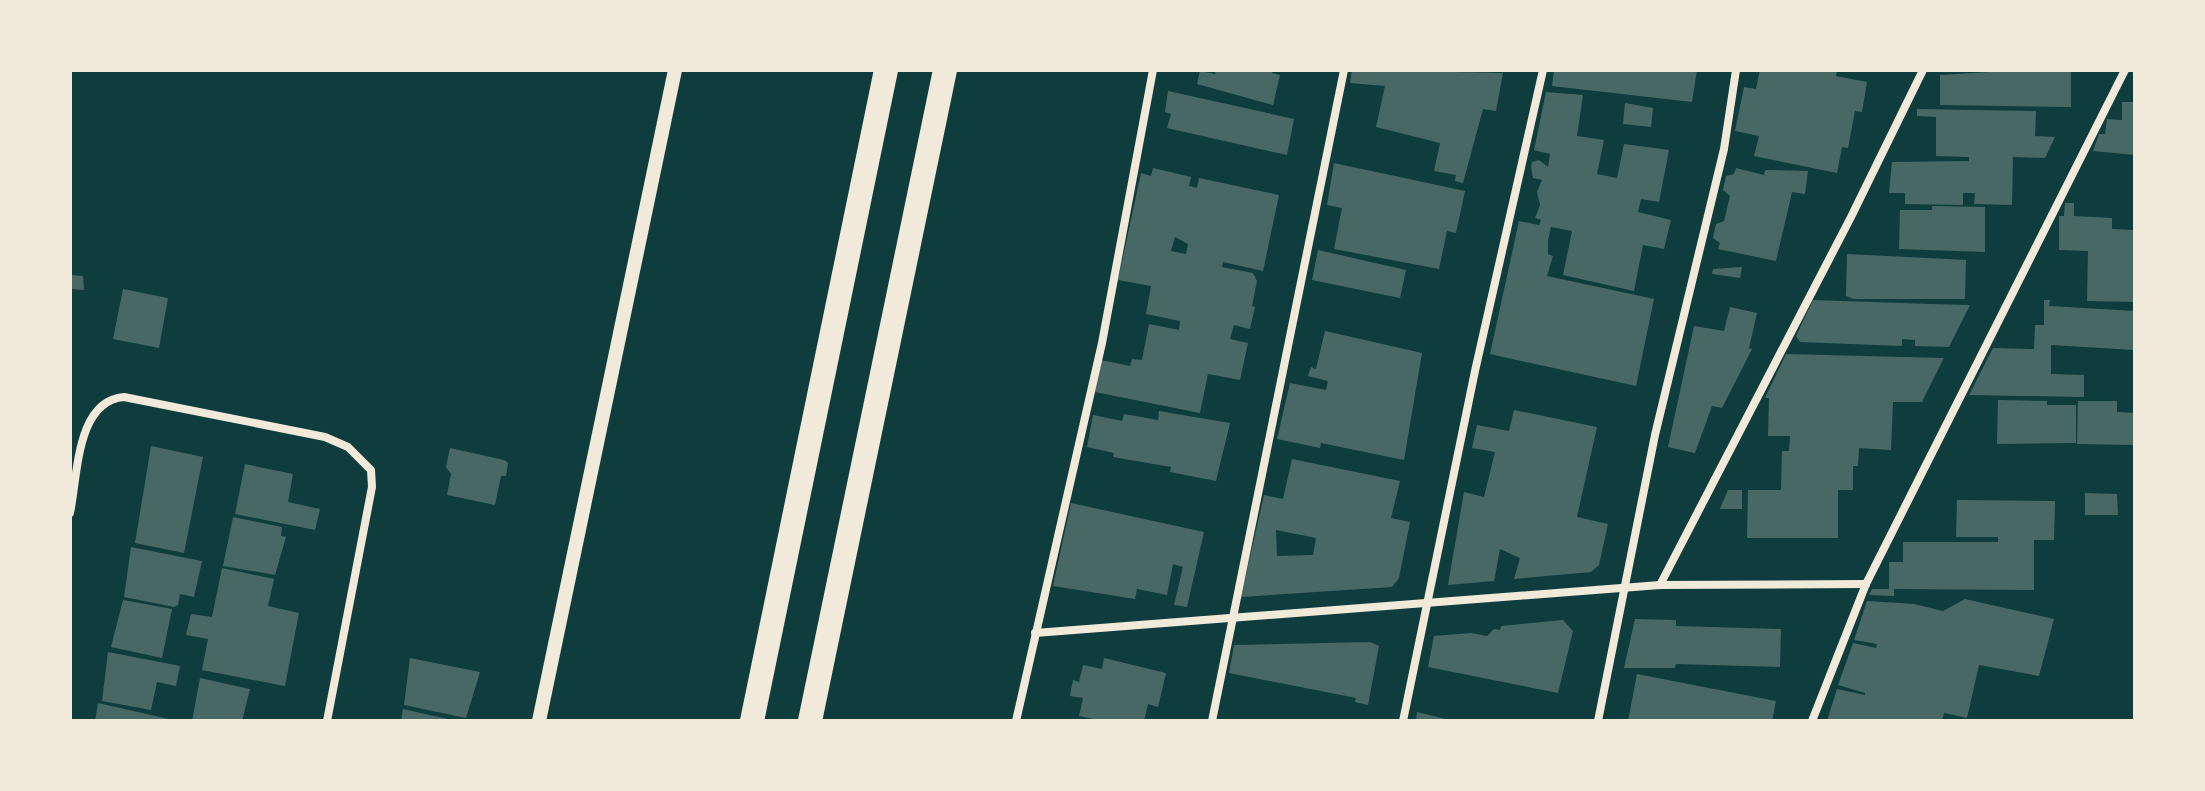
<svg xmlns="http://www.w3.org/2000/svg" width="2205" height="791" viewBox="0 0 2205 791" font-family="Figtree,sans-serif">
<style>
.building{fill:#486865;fill-rule:evenodd}
.lines{fill:none;stroke-linecap:round;stroke-linejoin:round}
.minor{stroke:#f1e9da;stroke-width:8}
.tertiary{stroke:#f1e9da;stroke-width:14}
.motorway{stroke:#f1e9da;stroke-width:24}
</style>
<rect width="100%" height="100%" fill="#0f3d3e"/>
<g class="building">
<polygon points="1216,70 1273,70 1272,73 1280,75 1273,105 1197,84 1200,71 1215,74"/>
<polygon points="1352,70 1503,73 1496,111 1483,109 1463,183 1455,181 1456,175 1434,171 1440,143 1376,127 1385,86 1350,83"/>
<polygon points="1554,70 1697,70 1692,102 1552,86"/>
<polygon points="1760,70 1837,70 1836,76 1867,82 1862,112 1855,111 1848,148 1842,147 1837,173 1754,156 1759,136 1735,131 1744,87 1756,89"/>
<polygon points="2022,70 2071,70 2071,107 1940,105 1940,75"/>
<polygon points="1168,91 1294,119 1287,155 1167,128 1171,114 1165,112"/>
<polygon points="1546,92 1583,95 1577,136 1604,140 1597,174 1617,178 1624,144 1669,150 1659,202 1641,199 1638,212 1671,220 1664,249 1643,245 1634,291 1563,275 1572,231 1551,227 1548,241 1548,254 1553,256 1547,276 1654,299 1636,386 1490,354 1519,221 1539,225 1541,220 1535,218 1540,205 1537,192 1542,180 1533,178 1531,167 1532,162 1539,160 1548,167 1550,154 1534,150"/>
<polygon points="2122,102 2135,102 2135,155 2093,151 2099,134 2105,134 2107,119 2122,120"/>
<polygon points="1625,103 1653,108 1651,127 1623,124"/>
<polygon points="1917,109 2036,111 2035,136 2055,137 2045,158 2013,157 2012,205 1974,204 1975,193 1963,193 1963,205 1905,204 1905,193 1889,193 1892,162 1969,161 1969,157 1936,156 1936,117 1917,116"/>
<polygon points="1334,163 1465,191 1456,233 1447,231 1439,269 1334,249 1342,208 1327,205"/>
<path d="M 1153,168 L 1191,177 L 1189,186 L 1197,188 L 1199,178 L 1279,195 L 1263,271 L 1223,262 L 1222,267 L 1253,273 L 1257,281 L 1252,306 L 1255,307 L 1250,329 L 1234,325 L 1230,339 L 1248,343 L 1240,380 L 1208,374 L 1200,413 L 1095,392 L 1101,360 L 1130,366 L 1132,359 L 1142,360 L 1149,324 L 1179,330 L 1180,321 L 1146,314 L 1151,286 L 1118,280 L 1141,173 L 1151,176 ZM 1175,237 L 1188,244 L 1186,254 L 1171,251 Z"/>
<polygon points="1736,168 1764,175 1765,170 1808,171 1805,194 1792,192 1776,261 1718,249 1720,243 1713,238 1716,224 1724,221 1730,196 1723,190 1726,176 1734,174"/>
<polygon points="2065,203 2074,203 2074,216 2112,218 2112,229 2135,230 2135,302 2087,301 2088,251 2059,250 2059,216 2064,216"/>
<polygon points="1932,206 1985,207 1985,252 1899,249 1900,210 1932,210"/>
<polygon points="1318,250 1406,270 1400,298 1312,280"/>
<polygon points="1847,254 1966,260 1965,299 1854,299 1846,296"/>
<polygon points="1742,267 1740,278 1712,274 1713,269"/>
<polygon points="70,275 83,276 84,290 70,289"/>
<polygon points="123,289 168,298 159,348 113,339"/>
<polygon points="1813,300 1931,304 1970,305 1949,347 1915,346 1915,340 1902,339 1902,346 1800,342 1796,336"/>
<polygon points="2044,300 2050,300 2049,306 2135,311 2135,350 2051,345 2051,374 2084,375 2084,397 1969,395 1993,348 2034,349 2035,325 2044,325"/>
<polygon points="1730,307 1757,313 1749,348 1752,349 1722,408 1712,406 1695,453 1668,447 1694,326 1724,331"/>
<polygon points="1325,331 1422,353 1404,460 1321,443 1320,448 1277,439 1290,383 1326,390 1328,381 1308,376 1311,367 1316,369"/>
<polygon points="1786,354 1944,358 1922,402 1893,402 1891,450 1859,448 1858,466 1853,466 1853,490 1838,490 1838,538 1747,538 1748,490 1781,490 1782,451 1789,451 1790,436 1768,436 1769,398 1765,398"/>
<polygon points="1998,400 2047,401 2047,405 2076,405 2076,443 1997,444"/>
<polygon points="2078,401 2117,401 2117,412 2135,413 2135,445 2077,444"/>
<polygon points="1514,410 1597,427 1577,517 1608,524 1599,565 1591,572 1514,579 1520,558 1500,549 1494,581 1448,585 1464,492 1484,497 1495,452 1472,448 1477,425 1509,431"/>
<polygon points="1159,411 1230,423 1216,481 1170,472 1171,467 1113,457 1114,453 1087,447 1093,415 1122,421 1124,414 1158,420"/>
<polygon points="151,446 203,457 184,553 135,543"/>
<polygon points="450,448 504,460 508,463 506,476 501,476 495,505 447,495 451,474 446,467"/>
<path d="M 1292,459 L 1400,481 L 1391,518 L 1410,522 L 1399,578 L 1392,587 L 1241,597 L 1264,495 L 1283,499 ZM 1276,530 L 1316,538 L 1313,555 L 1277,556 Z"/>
<polygon points="245,464 293,474 288,502 320,509 315,530 235,514"/>
<polygon points="1728,490 1742,490 1742,509 1720,509"/>
<polygon points="2085,493 2117,494 2118,515 2085,515"/>
<polygon points="1957,500 2055,501 2054,540 2034,540 2034,590 1894,589 1894,596 1869,595 1872,589 1889,589 1889,562 1903,562 1903,542 1998,542 1998,537 1956,537"/>
<polygon points="1071,503 1204,532 1187,607 1174,605 1183,567 1173,564 1167,595 1137,589 1135,599 1053,586"/>
<polygon points="233,517 282,527 281,536 286,537 275,575 223,566"/>
<polygon points="131,547 202,561 194,597 180,594 178,605 174,607 124,597"/>
<polygon points="222,568 274,579 268,606 299,613 285,686 202,670 208,639 186,635 191,614 212,617"/>
<polygon points="1965,599 2054,619 2039,676 1979,665 1967,718 1944,713 1942,721 1827,721 1837,689 1865,695 1865,693 1838,685 1853,643 1876,648 1877,644 1854,640 1867,601 1914,604 1943,611"/>
<polygon points="123,600 172,609 162,658 111,647"/>
<polygon points="1635,619 1676,620 1676,626 1781,629 1780,667 1676,664 1675,668 1624,668"/>
<polygon points="1563,620 1573,631 1558,693 1428,667 1434,636 1471,633 1487,636 1494,629 1500,630 1501,626"/>
<polygon points="1370,642 1379,646 1368,705 1355,702 1356,698 1229,673 1234,645"/>
<polygon points="108,652 180,666 176,686 157,682 151,710 102,701"/>
<polygon points="410,658 480,672 466,718 404,705"/>
<polygon points="1104,658 1166,673 1158,707 1148,704 1144,721 1102,721 1079,716 1083,698 1070,696 1073,680 1079,682 1083,665 1102,669"/>
<polygon points="1637,674 1776,701 1772,721 1628,721"/>
<polygon points="200,678 250,689 242,721 192,721"/>
<polygon points="98,703 173,720 173,721 95,721"/>
<polygon points="403,709 452,720 452,721 401,721"/>
<polygon points="1417,712 1450,720 1450,721 1416,721"/>
</g>
<g class="lines">
<g class="minor">
<path d="M 70,513 C 78,475 76,401 124,397 L 325,437 L 348,447 L 371,470 L 372,487 L 327,721"/>
<polyline points="1660,585 1851,217 1923,70"/>
<polyline points="1035,633 1660,585 1866,584"/>
<polyline points="1016,721 1102,343 1153,70"/>
<polyline points="1212,721 1344,70"/>
<polyline points="1403,721 1475,371 1543,70"/>
<polyline points="1598,721 1655,435 1724,149 1736,70"/>
<polyline points="1812,721 1866,584 2125,70"/>
</g>
<polyline class="tertiary" points="539,721 675,70"/>
<g class="motorway">
<polyline points="752,721 886,70"/>
<polyline points="810,721 945,70"/>
</g>
</g>
<rect width="2205" height="791" fill="none" stroke="#f1e9da" stroke-width="144"/>
</svg>
